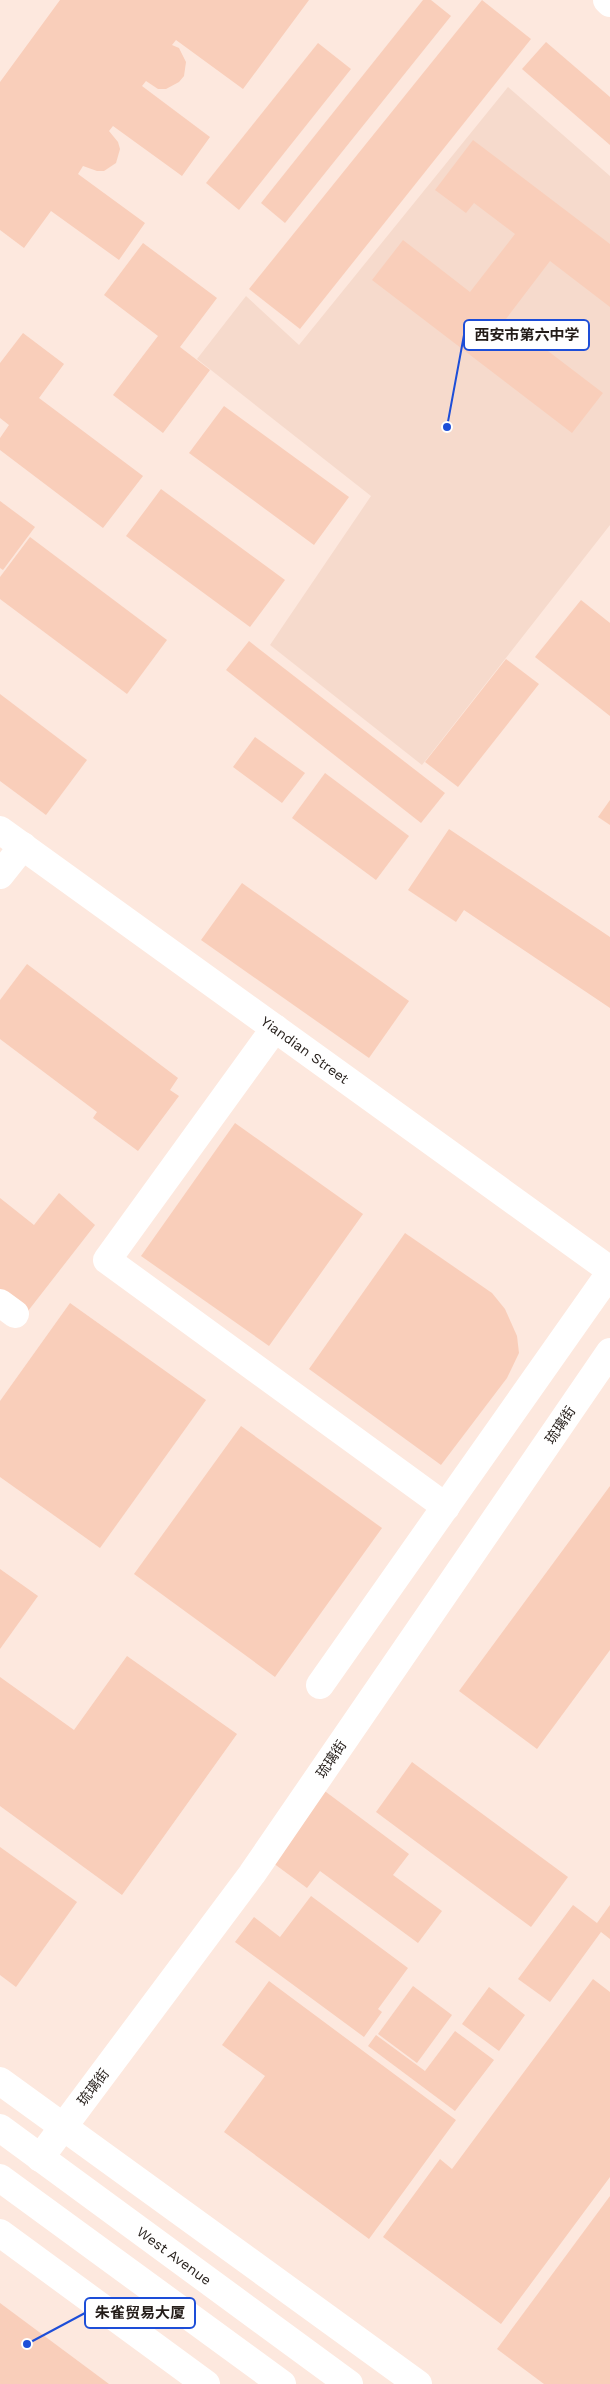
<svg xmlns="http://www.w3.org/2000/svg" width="610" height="2384" viewBox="0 0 610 2384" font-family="'Work Sans','Noto Sans SC',sans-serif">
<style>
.built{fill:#f6dacc}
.building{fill:#f9ceba}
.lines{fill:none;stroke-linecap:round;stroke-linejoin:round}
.minor{stroke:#fff;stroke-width:28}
.major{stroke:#fff;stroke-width:28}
.labels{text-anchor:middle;stroke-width:4.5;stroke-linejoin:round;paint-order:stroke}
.street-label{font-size:14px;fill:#241d19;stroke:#fff}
.leader{fill:none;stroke:#1d4ed8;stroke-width:2}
.callout-dot{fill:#1d4ed8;stroke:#fff;stroke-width:2}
.callout{fill:#fff;stroke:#1d4ed8;stroke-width:2}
.callout-label{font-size:15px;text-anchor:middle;font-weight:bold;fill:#241d19}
</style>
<rect width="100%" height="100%" fill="#fde8de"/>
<polygon class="built" points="508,87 610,176 610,525 422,765 270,645 371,496 197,359 246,296 299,345"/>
<g class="building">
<polygon points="60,0 309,0 243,89 176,40 172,45 179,48 186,62 184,76 179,82 166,89 158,89 146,81 142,86 210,137 182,176 113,126 109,131 118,142 120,149 116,163 104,171 97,171 83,166 78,174 145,223 119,260 51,211 24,248 0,230 0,82"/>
<polygon points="423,0 431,0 451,16 285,223 261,203"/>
<polygon points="482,0 531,39 300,329 249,289"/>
<polygon points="546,42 610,97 610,145 522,69"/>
<polygon points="318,43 351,69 239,210 206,183"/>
<polygon points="473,140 610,244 610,307 550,261 506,319 603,393 572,433 372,280 403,240 470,292 515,234 474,203 466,213 435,190"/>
<polygon points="143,243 217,298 180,347 210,370 163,433 113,395 158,336 104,295"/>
<polygon points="23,333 64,364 39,398 143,476 103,528 0,450 0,438 9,425 0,418 0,363"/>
<polygon points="224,406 349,497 314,545 189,453"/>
<polygon points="161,489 285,580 250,627 126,536"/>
<polygon points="0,501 35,527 3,570 0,568"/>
<polygon points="30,537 167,640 127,694 0,599 0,577"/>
<polygon points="581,600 610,623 610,716 535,657"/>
<polygon points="249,641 445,793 421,823 226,670"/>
<polygon points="506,659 539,684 458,787 425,762"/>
<polygon points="0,694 87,760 46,815 0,781"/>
<polygon points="255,737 305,773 282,803 233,767"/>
<polygon points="325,773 409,836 376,880 292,818"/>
<polygon points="610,800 610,825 598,817"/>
<polygon points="449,829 610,937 610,1008 464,910 456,922 408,890"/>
<polygon points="242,883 409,1001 369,1058 201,940"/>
<polygon points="27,964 178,1078 170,1090 179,1096 138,1151 93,1118 97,1112 0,1039 0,1000"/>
<polygon points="235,1123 363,1214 269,1346 141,1256"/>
<polygon points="59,1193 95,1225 28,1311 0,1290 0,1198 34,1225"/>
<polygon points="405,1233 492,1293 505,1309 517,1336 519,1353 507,1378 441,1465 309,1369"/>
<polygon points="70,1303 206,1400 100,1548 0,1477 0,1401"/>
<polygon points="241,1426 382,1528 275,1677 134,1574"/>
<polygon points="610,1486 610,1650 537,1749 459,1691"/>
<polygon points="0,1569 38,1596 0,1649"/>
<polygon points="127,1656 237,1734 122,1895 0,1806 0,1677 74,1730"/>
<polygon points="412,1762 568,1877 531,1927 376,1812"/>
<polygon points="322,1789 409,1854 393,1875 442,1911 418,1943 320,1871 307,1888 269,1860"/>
<polygon points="0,1847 77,1902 16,1987 0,1975"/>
<polygon points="311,1896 408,1968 378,2009 382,2012 364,2037 235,1942 254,1917 280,1937"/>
<polygon points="573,1905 597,1923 610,1905 610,1939 601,1932 550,2002 518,1979"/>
<polygon points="593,1979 610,1992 610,2177 501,2324 383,2237 440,2159 452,2169"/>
<polygon points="269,1981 456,2120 369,2239 224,2132 265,2076 222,2045"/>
<polygon points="413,1986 452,2015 417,2063 378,2034"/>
<polygon points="489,1987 525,2015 499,2051 462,2024"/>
<polygon points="455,2031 494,2060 455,2111 368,2046 376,2035 425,2071"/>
<polygon points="610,2196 610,2384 544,2384 497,2349"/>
<polygon points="0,2303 109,2384 0,2384"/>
</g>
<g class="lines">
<g class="minor">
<polyline points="607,0 610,3"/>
<path id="s1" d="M 0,830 L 610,1270"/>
<polyline points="0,875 23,846"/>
<polyline points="275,1028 107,1260 446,1507"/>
<polyline points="0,1303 15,1314"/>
<polyline points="320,1685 610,1273"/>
<polyline points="0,2081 418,2384"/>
<polyline points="40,2158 252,1874 610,1352"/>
<polyline points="0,2233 206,2384"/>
</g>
<g class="major">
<path id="s2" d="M 0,2128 L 349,2384"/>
<polyline points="0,2178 282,2384"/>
</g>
</g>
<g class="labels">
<g class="street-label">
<text dy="5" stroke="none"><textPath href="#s1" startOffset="376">Yiandian Street</textPath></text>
<text transform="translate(560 1425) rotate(-56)" y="5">琉璃街</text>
<text transform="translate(331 1759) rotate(-56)" y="5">琉璃街</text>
<text transform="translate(93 2087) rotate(-53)" y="5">琉璃街</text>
<text dy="5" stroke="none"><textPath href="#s2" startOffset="216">West Avenue</textPath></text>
</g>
</g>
<path class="leader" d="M447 427L464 335M27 2344L85 2313"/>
<g class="callout-dot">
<circle cx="447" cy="427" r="5"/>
<circle cx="27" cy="2344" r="5"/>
</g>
<g class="callout">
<rect x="464" y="320" width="125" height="30" rx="5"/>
<rect x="85" y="2298" width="110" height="30" rx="5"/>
</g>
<g class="callout-label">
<text x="527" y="340">西安市第六中学</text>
<text x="140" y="2318">朱雀贸易大厦</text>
</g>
</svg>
